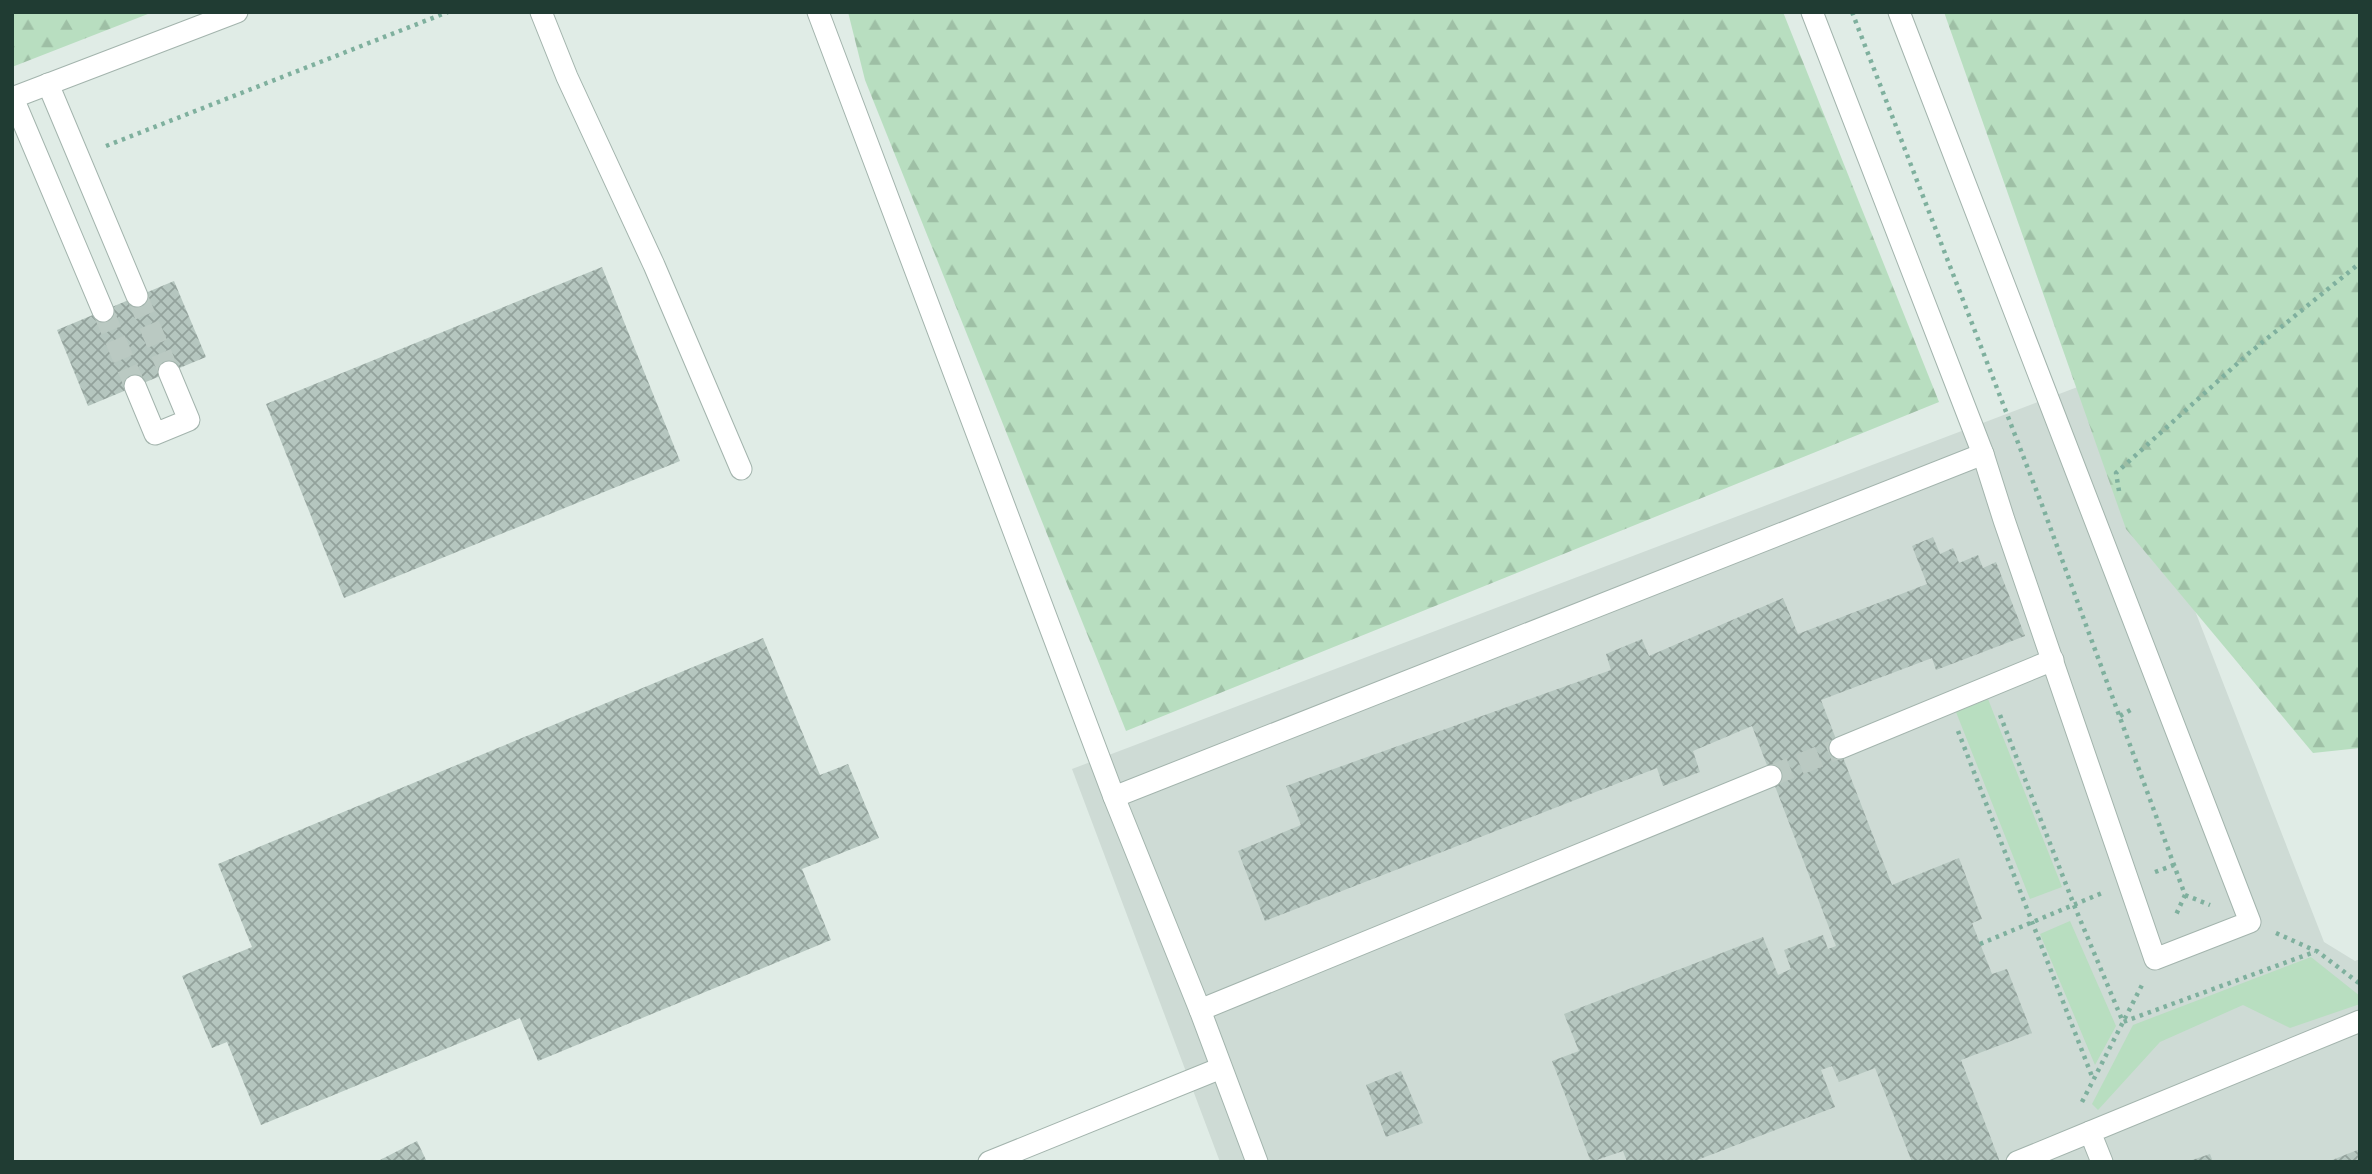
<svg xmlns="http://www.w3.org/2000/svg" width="2372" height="1174" viewBox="0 0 2372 1174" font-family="'Golos Text',sans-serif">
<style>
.built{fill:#cedbd5}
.green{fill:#b8dec0}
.forest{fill:url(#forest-firs)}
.building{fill:url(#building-cross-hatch)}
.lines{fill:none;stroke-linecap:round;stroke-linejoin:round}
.minor-tunnel{stroke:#bac9c2;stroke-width:21;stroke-dasharray:21 10;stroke-linecap:butt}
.minor-casing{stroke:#a3b4ad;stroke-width:23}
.path{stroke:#7fb09e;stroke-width:4.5;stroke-dasharray:3.5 5;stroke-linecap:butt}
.minor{stroke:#fff;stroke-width:21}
</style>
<defs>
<pattern id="forest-firs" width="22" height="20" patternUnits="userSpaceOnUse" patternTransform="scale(1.75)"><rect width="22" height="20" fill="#b8dec0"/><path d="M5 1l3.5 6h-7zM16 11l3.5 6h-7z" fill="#9ebfa5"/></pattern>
<pattern id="building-cross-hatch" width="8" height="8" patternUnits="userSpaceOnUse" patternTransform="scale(1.75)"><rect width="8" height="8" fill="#b5c6bf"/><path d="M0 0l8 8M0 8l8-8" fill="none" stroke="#93a29c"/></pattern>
</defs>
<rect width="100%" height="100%" fill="#e0ece6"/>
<polygon class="built" points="2104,377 2324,942 2355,961 2360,959 2360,1162 1220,1162 1072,769"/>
<g class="green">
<polygon points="1988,699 2062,887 2030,899 1956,712"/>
<polygon points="2070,921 2116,1026 2095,1065 2040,934"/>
<polygon points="2311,957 2360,996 2360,1004 2290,1028 2243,1005 2160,1042 2098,1110 2092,1104 2133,1025"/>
</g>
<g class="forest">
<polygon points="12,12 153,12 12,67"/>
<polygon points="848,12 1783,12 1939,402 1126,731 865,80"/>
<polygon points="1944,12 2360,12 2360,748 2313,753 2126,529"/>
</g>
<g class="building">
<polygon points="602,267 680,461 344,598 266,404"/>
<polygon points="174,281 206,357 88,406 57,330"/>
<polygon points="1933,537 1940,554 1953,548 1959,563 1978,555 1983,568 1996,562 2025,636 1936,670 1932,658 1821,700 1892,885 1959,858 1982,919 1972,923 1992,974 2007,969 2032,1033 1961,1060 2000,1162 1912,1162 1875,1068 1839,1082 1832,1066 1821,1070 1835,1107 1692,1162 1627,1162 1623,1151 1591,1162 1552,1061 1579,1051 1564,1014 1763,937 1778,975 1791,969 1784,950 1823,935 1828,949 1836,946 1752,726 1693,751 1700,772 1663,786 1657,768 1265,921 1238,851 1301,825 1286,786 1611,670 1606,654 1642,639 1649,656 1783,598 1798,634 1927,584 1912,546"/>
<polygon points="763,638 820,775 848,764 879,838 802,869 831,940 538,1061 520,1018 261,1125 227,1042 212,1048 182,976 252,947 218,864"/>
<polygon points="1401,1071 1423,1123 1386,1137 1366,1085"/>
<polygon points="417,1141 427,1162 381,1162 380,1160"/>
<polygon points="2360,1149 2360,1162 2327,1162"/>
<polygon points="2210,1154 2213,1162 2189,1162 2189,1161"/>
</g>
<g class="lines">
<g class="minor-tunnel">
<polyline points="137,296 169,372"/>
<polyline points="103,311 135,386"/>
<polyline points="1771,776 1840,748"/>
</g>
<g class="minor-casing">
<g id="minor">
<polyline points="541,12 567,77 654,265 741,469"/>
<polyline points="818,12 1114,797 1200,1010 1257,1162"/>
<polyline points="1812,12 1983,454 2004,520 2155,959 2250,922 1899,12"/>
<polyline points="48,84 137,296"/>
<polyline points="12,98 237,12"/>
<polyline points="13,98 103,311"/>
<polyline points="135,386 155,434 189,420 169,372"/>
<polyline points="1840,748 2053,660"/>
<polyline points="1114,797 1983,454"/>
<polyline points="1200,1010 1771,776"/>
<polyline points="989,1162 1221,1068"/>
<polyline points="2017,1162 2090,1132"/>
<polyline points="2102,1162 2090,1132 2360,1021"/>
</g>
</g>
<g class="path">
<polyline points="1852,12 2042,505 2185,895 2175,917"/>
<polyline points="106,146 448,12"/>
<polyline points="2119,491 2116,473 2248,354 2360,263"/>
<polyline points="2000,715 2074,905 2123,1022 2317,951 2360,984"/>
<polyline points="2120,716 2134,708"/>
<polyline points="1958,731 2093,1079"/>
<polyline points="2155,872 2174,865"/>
<polyline points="2185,895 2210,905"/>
<polyline points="2276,933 2316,951"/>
<polyline points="1980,944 2102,893"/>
<polyline points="2082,1102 2142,985"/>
</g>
<use href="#minor" class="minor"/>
</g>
<rect width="2372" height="1174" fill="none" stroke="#203c33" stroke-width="28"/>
</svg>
